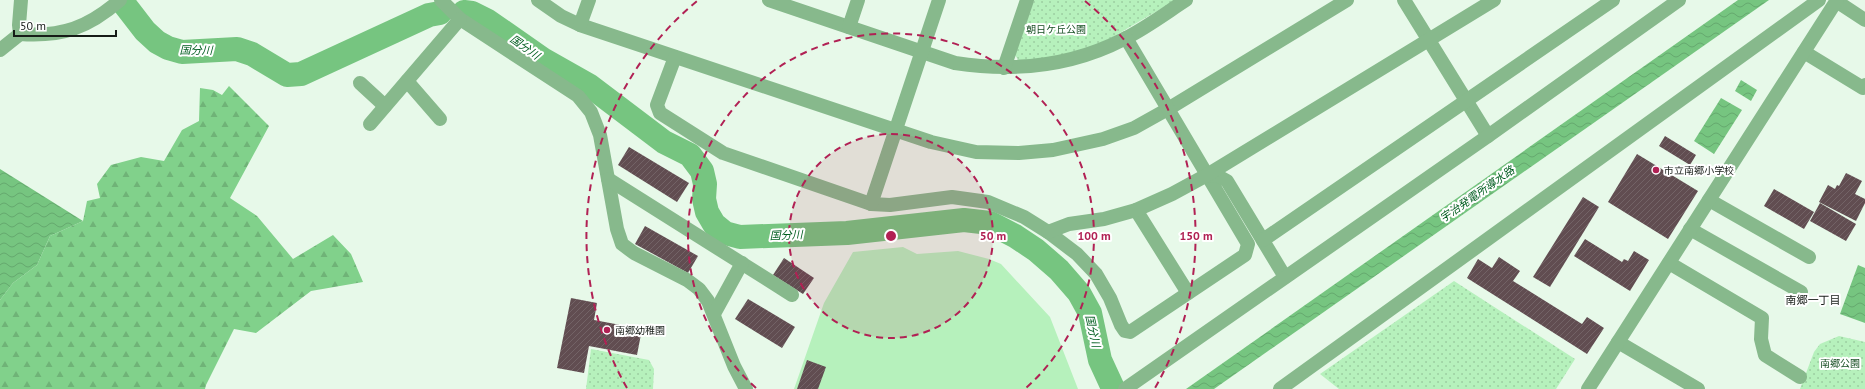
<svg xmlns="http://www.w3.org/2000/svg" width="1865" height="389" viewBox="0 0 1865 389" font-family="'PT Sans','Noto Sans JP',sans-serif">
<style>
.grass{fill:#b6f1bc}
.forest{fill:url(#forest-firs)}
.park{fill:url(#park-dots)}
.water{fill:url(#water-waves)}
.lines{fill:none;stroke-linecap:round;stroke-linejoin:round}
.river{stroke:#76c580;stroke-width:24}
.building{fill:url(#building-hatch)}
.minor{stroke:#87b98c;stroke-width:14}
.ring{fill:none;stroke:#b12154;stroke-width:2;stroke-dasharray:7 5}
.poi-dot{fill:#b12154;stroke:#fff;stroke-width:1.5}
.labels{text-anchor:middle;stroke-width:4;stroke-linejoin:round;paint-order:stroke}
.park-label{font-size:10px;fill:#154d21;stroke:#fff}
.poi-label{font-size:10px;fill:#161c17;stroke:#fff;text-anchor:start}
.water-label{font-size:11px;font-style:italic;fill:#005d1f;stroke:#fff}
.neighbourhood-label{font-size:11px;fill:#161c17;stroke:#fff}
.centre{fill:#b12154;stroke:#fff;stroke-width:2}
.ring-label{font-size:12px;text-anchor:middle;font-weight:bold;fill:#b12154;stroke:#fff;stroke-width:4;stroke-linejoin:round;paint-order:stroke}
</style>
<defs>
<pattern id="forest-firs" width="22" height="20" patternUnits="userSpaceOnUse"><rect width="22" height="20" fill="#81d18b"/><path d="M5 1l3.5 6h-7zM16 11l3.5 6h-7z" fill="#6fb377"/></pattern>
<pattern id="park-dots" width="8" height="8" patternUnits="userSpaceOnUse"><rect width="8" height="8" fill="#b6f1bc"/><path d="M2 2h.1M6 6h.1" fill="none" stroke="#9ccea1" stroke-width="1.8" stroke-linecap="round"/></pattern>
<pattern id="water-waves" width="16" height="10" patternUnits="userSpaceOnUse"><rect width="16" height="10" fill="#76c580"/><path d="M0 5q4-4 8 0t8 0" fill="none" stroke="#65a96e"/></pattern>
<pattern id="building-hatch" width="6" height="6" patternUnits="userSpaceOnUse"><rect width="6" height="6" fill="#614d51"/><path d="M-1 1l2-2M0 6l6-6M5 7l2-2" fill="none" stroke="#736366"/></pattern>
</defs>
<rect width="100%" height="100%" fill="#e7f9e9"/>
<polygon class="grass" points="903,247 917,254 958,251 989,259 1001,264 1050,317 1078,389 794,389 824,303 853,252"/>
<polygon class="forest" points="229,86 269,126 230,198 257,216 293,259 333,235 351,254 363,282 311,291 256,333 234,329 206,385 205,389 0,389 0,300 13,283 37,265 50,236 83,221 87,201 100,198 97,184 111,165 141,157 164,161 182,130 199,121 200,88 213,90 222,95"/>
<g class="park">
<polygon points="1034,0 1176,0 1111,38 1085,50 1021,64 1015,55"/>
<polygon points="1454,281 1575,359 1556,389 1339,389 1320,374"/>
<polygon points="1839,336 1865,342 1865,389 1800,389 1814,352 1820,344"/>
<polygon points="591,349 649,360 654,369 653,389 586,389"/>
</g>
<g class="water">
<polygon points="1738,0 1769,0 1214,389 1186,389"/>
<polygon points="1741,80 1757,90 1751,101 1735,91"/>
<polygon points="1721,98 1742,110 1714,154 1694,141"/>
<polygon points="0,169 83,221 50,236 37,265 13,283 0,300"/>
<polygon points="1858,265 1865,268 1865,323 1840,314"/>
</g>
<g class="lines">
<g class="river">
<polyline points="121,0 145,31 157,42 168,48 182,52 237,49 252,54 287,75 301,74 429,15 440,13"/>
<polyline points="464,12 472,13 488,21 544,60 590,86 664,142 690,155 702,171 705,184 704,199 707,212 714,224 725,233 740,237 847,233 964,220 990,223 1015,236 1036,250 1059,270 1079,293 1090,313 1100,360 1112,386"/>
</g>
</g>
<g class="building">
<polygon points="1665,136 1696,155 1690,165 1659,146"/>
<polygon points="629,147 689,183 677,202 618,165"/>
<polygon points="1637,154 1698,191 1668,239 1608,202"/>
<polygon points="1846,173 1862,181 1855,194 1865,199 1865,203 1856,221 1819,202 1828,185 1835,189 1837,185 1839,186"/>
<polygon points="1774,189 1814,212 1804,229 1764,206"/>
<polygon points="1583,197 1599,207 1550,287 1533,277"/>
<polygon points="1820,203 1856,224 1846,241 1810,221"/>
<polygon points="645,226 698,256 688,273 635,244"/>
<polygon points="1585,239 1622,262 1624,259 1628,261 1634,251 1649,260 1630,291 1574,256"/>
<polygon points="1499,257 1520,271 1513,281 1582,324 1587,317 1604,328 1587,354 1467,278 1478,259 1492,268"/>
<polygon points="784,258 814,278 803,294 773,275"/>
<polygon points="571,298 597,303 594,320 642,329 637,355 589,346 584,373 557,368"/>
<polygon points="748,299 795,327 782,348 735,319"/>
<polygon points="807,360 826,367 818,389 797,389"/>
</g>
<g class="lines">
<g class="minor">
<path d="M 21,0 L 19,25 L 20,34 C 62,37 88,28 120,0"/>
<polyline points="441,0 460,19 578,96 591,112 600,135 617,229 622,244 634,253 687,280 699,289 708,301 734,366 746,389"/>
<polyline points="538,0 561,16 580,25 931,142 976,152 1019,153 1053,150 1103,139 1134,128 1168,109 1347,0"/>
<path d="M 769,0 L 955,63 C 1013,72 1072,66 1124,39 C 1146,28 1166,13 1186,0"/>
<polyline points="1404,0 1488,136"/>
<polyline points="1836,1 1865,20"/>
<polyline points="580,25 589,0"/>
<polyline points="849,27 858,0"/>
<polyline points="0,50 20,34"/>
<polyline points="1804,52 1863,88 1865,85"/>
<polyline points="675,57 657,105 660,113 723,153 871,204 890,205 952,197 988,202 1024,217 1048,232 1077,254 1096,274 1110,298 1121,325 1125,331 1130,332 1245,255 1248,244 1126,38"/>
<polyline points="1004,68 1027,0"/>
<polyline points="407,81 440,119"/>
<polyline points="360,83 385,106"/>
<polyline points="370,124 460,19"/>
<polyline points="1207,175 1218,176 1227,181 1285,277"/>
<polyline points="608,179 792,295"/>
<polyline points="1709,200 1809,257"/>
<polyline points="871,204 939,0"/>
<polyline points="1136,210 1188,293"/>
<polyline points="1690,229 1801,292"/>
<polyline points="1048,232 1069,224 1104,219 1136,210 1172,194 1207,175 1494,0"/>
<polyline points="1263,240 1613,0"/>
<polyline points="1669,263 1762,318 1761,339 1765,355 1800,377"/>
<polyline points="714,314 742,263"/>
<polyline points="1618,342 1698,389"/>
<polyline points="1125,389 1488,136 1679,0"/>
<polyline points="1280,389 1819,0"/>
<polyline points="1588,389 1837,0"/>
</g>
</g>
<circle cx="891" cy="236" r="102" fill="#b12154" fill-opacity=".12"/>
<g class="ring">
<circle cx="891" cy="236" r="102"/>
<path d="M756 388A203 203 0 1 1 1026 388"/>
<path d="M627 388A305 305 0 0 1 697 1M1085 1A305 305 0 0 1 1155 388"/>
</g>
<g class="poi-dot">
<circle cx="1656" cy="170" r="4"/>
<circle cx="607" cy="330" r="4"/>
</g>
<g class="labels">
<g class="park-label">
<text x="1056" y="33">朝日ケ丘公園</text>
<text x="1840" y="367">南郷公園</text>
</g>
<g class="poi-label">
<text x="1664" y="174">市立南郷小学校</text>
<text x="615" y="334">南郷幼稚園</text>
</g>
<g class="water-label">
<text transform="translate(525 47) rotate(35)" y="4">国分川</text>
<text transform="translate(196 50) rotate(1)" y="4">国分川</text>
<text transform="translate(1477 194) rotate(-35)" y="4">宇治発電所導水路</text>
<text transform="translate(786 235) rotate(-2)" y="4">国分川</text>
<text transform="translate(1093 331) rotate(77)" y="4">国分川</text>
</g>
<g class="neighbourhood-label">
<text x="1813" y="304">南郷一丁目</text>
</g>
</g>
<circle cx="891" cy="236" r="6" class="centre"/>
<g class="ring-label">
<text x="993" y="240">50 m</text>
<text x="1094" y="240">100 m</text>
<text x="1196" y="240">150 m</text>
</g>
<path d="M14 30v6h102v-6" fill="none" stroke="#161c17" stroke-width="2"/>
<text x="20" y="30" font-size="12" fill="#161c17" stroke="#ffffff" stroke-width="3" paint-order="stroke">50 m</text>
</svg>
